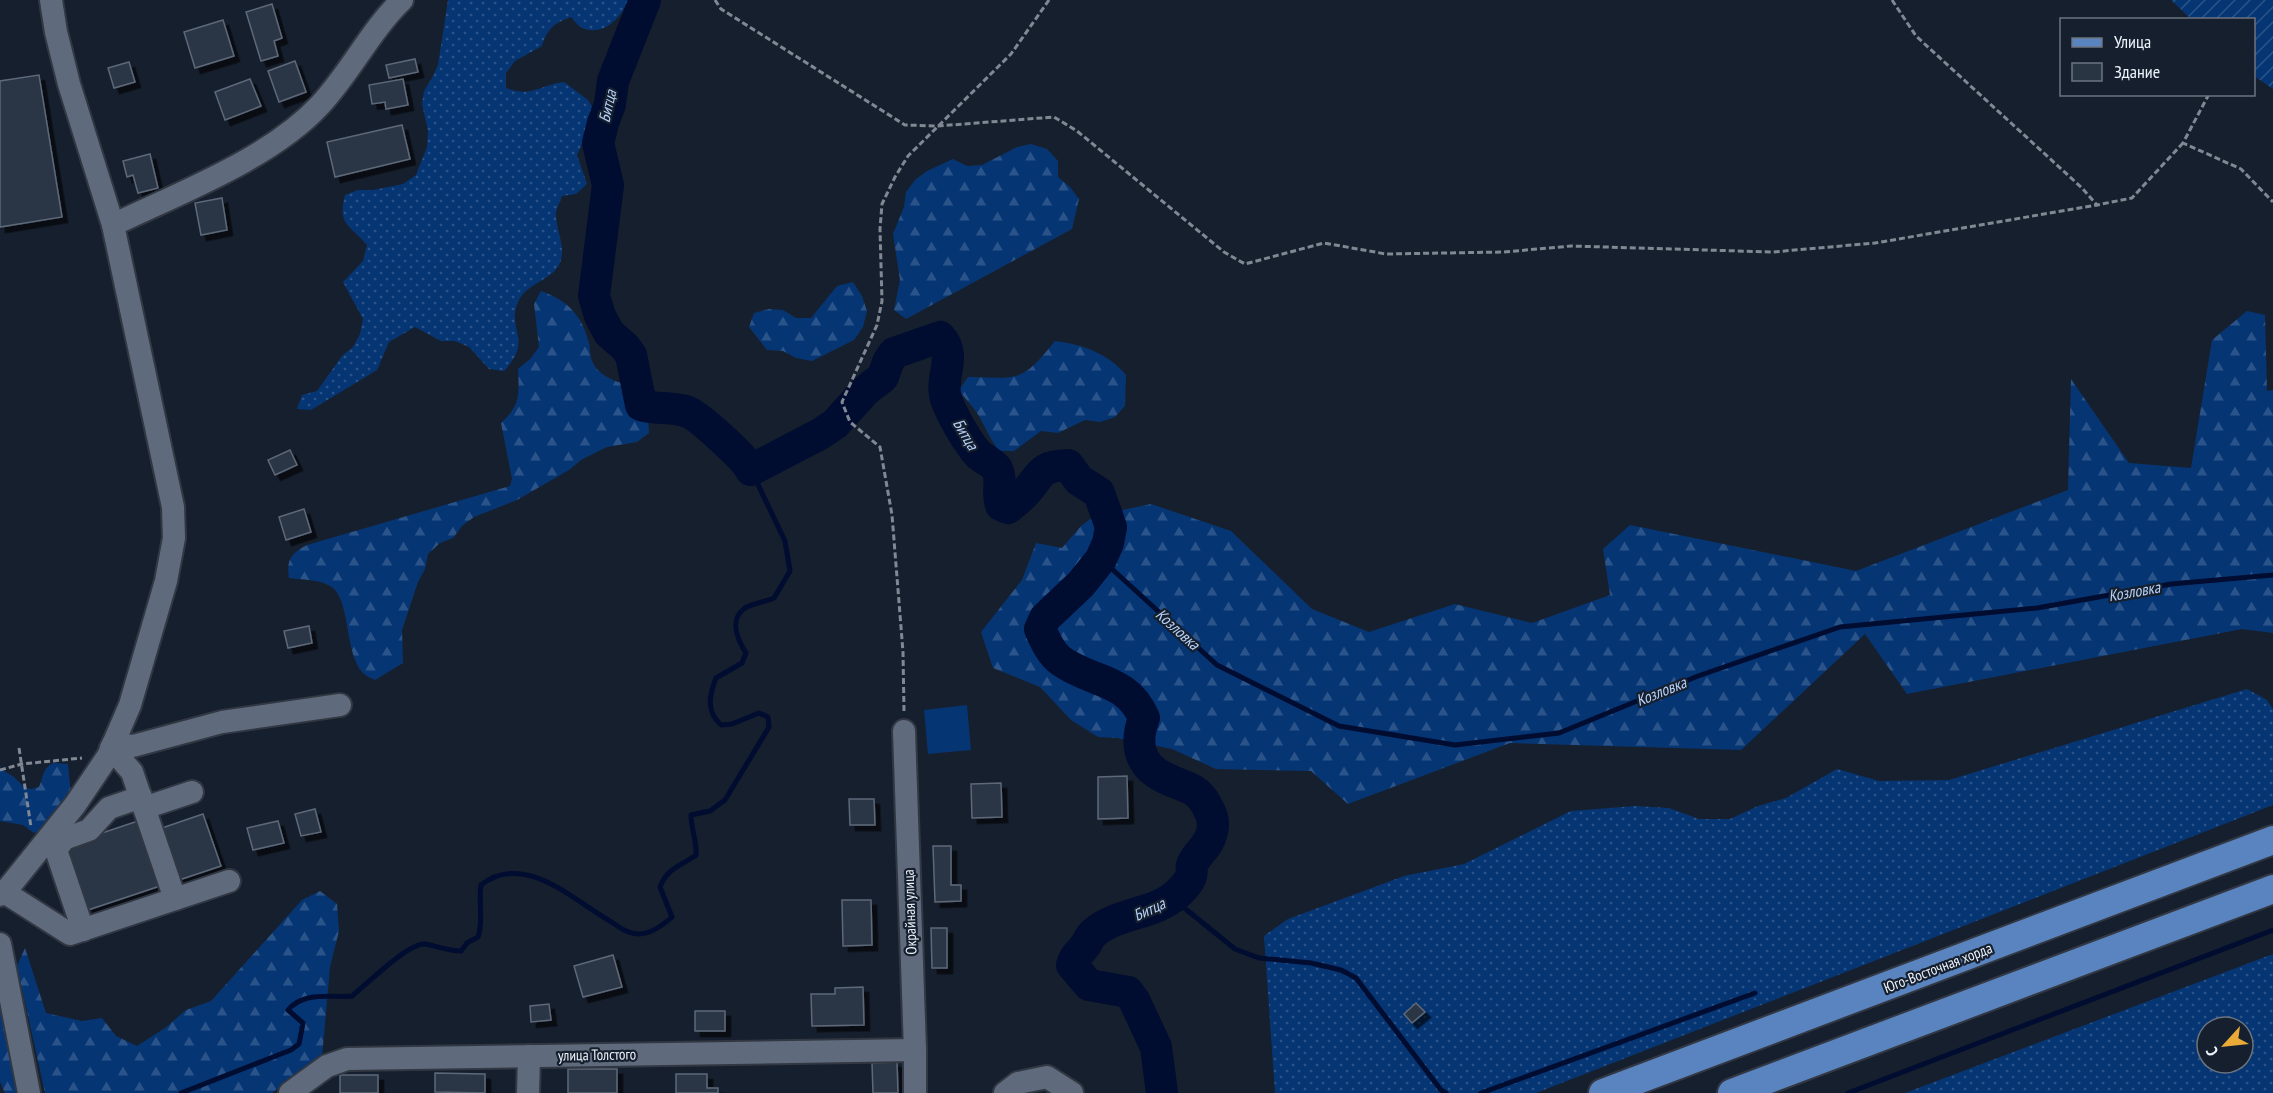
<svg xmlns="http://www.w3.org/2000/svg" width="2273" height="1093" viewBox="0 0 2273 1093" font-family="'PT Sans Narrow',sans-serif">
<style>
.grass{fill:url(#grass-dots);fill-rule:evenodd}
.forest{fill:url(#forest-firs)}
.park{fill:#063574}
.garden{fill:url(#garden-furrows)}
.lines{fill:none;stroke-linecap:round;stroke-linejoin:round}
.stream{stroke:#000c30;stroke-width:5}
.river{stroke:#000c30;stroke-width:32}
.building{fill:#2a3544;stroke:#5d6879;stroke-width:1.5;filter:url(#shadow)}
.minor-casing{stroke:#323843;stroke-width:26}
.major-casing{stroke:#323843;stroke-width:32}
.path{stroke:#808894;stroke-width:3;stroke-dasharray:6 3;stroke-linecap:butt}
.minor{stroke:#5f6b7c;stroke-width:22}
.major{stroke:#5a84bf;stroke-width:28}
.labels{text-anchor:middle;stroke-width:4.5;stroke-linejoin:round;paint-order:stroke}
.street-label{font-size:15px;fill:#ecf3fd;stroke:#161f2d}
.water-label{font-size:16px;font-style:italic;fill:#b7d2fa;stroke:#161f2d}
</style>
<defs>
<pattern id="grass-dots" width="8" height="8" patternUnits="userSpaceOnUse" patternTransform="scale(1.5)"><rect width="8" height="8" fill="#063574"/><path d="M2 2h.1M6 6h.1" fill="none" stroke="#2a5389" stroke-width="1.8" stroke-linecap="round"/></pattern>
<pattern id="forest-firs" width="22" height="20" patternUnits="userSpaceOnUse" patternTransform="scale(1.5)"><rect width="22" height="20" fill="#063574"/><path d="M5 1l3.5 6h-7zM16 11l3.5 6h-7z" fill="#2a5389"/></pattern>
<pattern id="garden-furrows" width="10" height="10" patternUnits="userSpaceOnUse" patternTransform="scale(1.5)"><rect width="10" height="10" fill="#063574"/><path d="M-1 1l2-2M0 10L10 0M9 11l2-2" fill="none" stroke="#2a5389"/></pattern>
<filter id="shadow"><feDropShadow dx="5.5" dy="5.5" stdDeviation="0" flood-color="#0009"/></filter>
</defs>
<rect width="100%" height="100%" fill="#161f2d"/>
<g class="grass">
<path d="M 448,0 L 628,0 C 622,17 604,37 582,28 C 578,26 574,20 571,17 C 554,23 547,29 542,46 L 515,61 L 506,73 L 506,88 C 532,98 539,85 564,82 L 588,100 L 596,113 L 577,155 L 587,184 L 576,194 L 562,196 C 560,202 556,209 556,214 C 556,230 565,244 561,260 C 555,281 527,281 518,302 C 506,330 534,339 504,371 L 489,369 L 469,347 L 455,341 L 441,341 L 415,327 L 389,342 L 377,370 L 311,410 L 297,409 L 302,395 L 317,391 L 342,356 L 353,347 L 360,334 L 363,319 L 343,282 L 363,261 L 367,245 C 350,225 337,225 345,195 L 358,190 L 373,190 L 403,184 L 416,175 L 427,147 L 428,131 L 422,104 L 424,91 L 432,78 L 438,65 Z"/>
<polygon points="2247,689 2267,700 2273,709 2273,805 1536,1093 1275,1093 1264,936 1288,919 1404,876 1464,864 1571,811 1635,806 1669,808 1699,819 1730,819 1758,806 1786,798 1837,769 1879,781 1949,780"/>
<path d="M 2273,954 L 2273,1093 L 1905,1093 ZM 2207,1027 L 2243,1027 L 2243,1063 L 2207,1063 Z"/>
</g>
<g class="forest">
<polygon points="1031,144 1047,149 1058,161 1058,177 1070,187 1079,199 1072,229 906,319 894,310 900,280 893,234 904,207 906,192 915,180 927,171 953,159 967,166 982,165 1017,147"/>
<polygon points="853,282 862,296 867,311 863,327 854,340 812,361 796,358 783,351 767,350 749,327 754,313 769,309 783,310 796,318 811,318 837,286"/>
<path d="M 541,291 C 567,300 582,315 589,343 C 590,348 590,356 592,361 C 597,373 609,379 621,383 C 627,400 633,409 648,419 L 649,433 L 637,442 L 607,447 L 581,460 L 569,470 L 517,500 L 474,517 L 462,526 L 453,538 L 440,543 L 428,554 L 425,569 L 418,582 L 402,630 L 403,663 L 375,680 C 371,678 366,676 363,673 C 344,654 351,597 330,586 C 318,579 302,580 289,578 C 286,560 291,553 307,545 L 510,486 L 512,479 L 501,423 C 521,405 519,394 518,369 L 530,359 L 539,347 L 534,304 Z"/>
<polygon points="2247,311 2265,315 2267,391 2273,390 2273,633 2242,629 1907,694 1865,634 1741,750 1510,743 1348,804 1311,771 1216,769 1172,749 1117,738 1098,737 1071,720 1040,687 993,668 981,632 1022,580 1036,543 1062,548 1081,526 1094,516 1151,504 1231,531 1312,609 1369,632 1455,604 1532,623 1610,595 1603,549 1630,525 1856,571 2068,490 2071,379 2129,463 2191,468 2212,340"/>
<path d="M 1055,341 C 1082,344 1109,354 1126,375 L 1125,406 L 1115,417 L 1100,422 L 1085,420 L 1058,433 L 1041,431 L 1014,451 L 999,451 C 990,439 985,426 977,413 C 972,405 964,398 959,390 L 968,377 C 1020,378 1021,383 1055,341 Z"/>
<path d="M 53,763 L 68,764 L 71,795 L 48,826 L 34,833 L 23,825 L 0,821 L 0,765 L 1,769 L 14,777 L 25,788 L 32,789 L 39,787 C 44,776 42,769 53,763 Z"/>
<polygon points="320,891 337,904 339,931 330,967 322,1057 272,1093 45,1093 17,966 25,948 46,1013 82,1021 102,1018 116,1036 137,1046 165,1028 186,1010 211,1001 302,900"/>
<polygon points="0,1001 21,1093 5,1093 0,1082"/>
</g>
<polygon class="park" points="967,705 971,750 928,754 924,710"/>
<polygon class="garden" points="2171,0 2273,0 2273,89 2254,76 2254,20 2191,19"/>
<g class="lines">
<g class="stream">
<polyline points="1101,559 1217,665 1339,726 1455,745 1559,733 1698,676 1840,627 2037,608 2171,584 2273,575"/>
<polyline points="1172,898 1235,949 1259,958 1311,963 1341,970 1356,978 1441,1090 1446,1093"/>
<path d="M 181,1093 L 291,1050 L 299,1044 L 303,1023 L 288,1010 C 304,991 330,998 352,996 C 366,985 407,944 424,944 C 435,945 447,951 461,951 L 467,943 L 478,937 C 484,919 478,903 481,885 C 524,851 573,900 610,921 C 619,927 628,934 639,934 C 651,934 663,925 672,917 L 660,887 C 667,868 681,866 696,855 C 697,841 691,829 691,815 L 710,811 L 725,800 L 769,727 L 768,717 L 759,713 L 732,724 L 721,725 C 706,711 709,696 716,678 L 742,663 L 746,653 C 737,639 729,619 745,608 C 754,603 765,602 774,598 L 790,571 L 785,541 L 751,470"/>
<polyline points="1481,1093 1755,993"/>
<polyline points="1848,1093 2273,930"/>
</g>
<path class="river" d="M 645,0 L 613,81 L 610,104 L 603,123 L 598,143 L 608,185 L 594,296 L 600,316 L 609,333 L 625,347 L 631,355 L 641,405 C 656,410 672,406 688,412 C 700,417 745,458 751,470 L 820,434 L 835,424 L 866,390 L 883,377 L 888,362 L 894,353 L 940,337 C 958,356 939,377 946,399 C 951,413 968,444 979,455 C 985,460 993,463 997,469 C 1003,481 996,493 1001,505 L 1008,508 C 1014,503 1021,498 1026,492 C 1042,474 1039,466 1068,465 L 1079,480 L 1099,493 L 1111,527 L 1108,543 L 1101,559 L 1081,584 L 1045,618 L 1040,629 C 1045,640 1051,654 1061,661 C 1092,683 1127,678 1144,718 C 1135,742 1138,764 1163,777 C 1184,788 1198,785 1209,810 C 1213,817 1214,824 1212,832 C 1209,846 1199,851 1193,863 C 1190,867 1193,871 1191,876 C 1190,881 1182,890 1177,894 C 1154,915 1119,912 1095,932 C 1090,935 1088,942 1084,947 C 1079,954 1074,956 1072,965 L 1089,985 L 1128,992 L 1134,1000 L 1156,1047 L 1162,1093"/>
</g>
<g class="building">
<polygon points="272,4 282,38 274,41 278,56 261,61 246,12"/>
<polygon points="223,20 234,56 195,68 184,32"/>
<polygon points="415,59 418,72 389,78 386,65"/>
<polygon points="295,61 306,92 279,102 268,71"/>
<polygon points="129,62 135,82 114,88 108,68"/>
<polygon points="39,75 62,217 0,227 0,81"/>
<polygon points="250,79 261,106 225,120 215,92"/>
<polygon points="403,79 408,105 386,109 385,102 372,104 369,85"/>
<polygon points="402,125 410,159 335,177 327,142"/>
<polygon points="150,154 158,188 138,193 133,175 127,177 123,161"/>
<polygon points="222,198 227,230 201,235 195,203"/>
<polygon points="290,450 297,465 275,475 268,460"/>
<polygon points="304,509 311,532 286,540 279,517"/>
<polygon points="309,626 312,643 288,648 284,631"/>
<polygon points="1127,776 1128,818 1098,819 1098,777"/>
<polygon points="1001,783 1002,817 972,818 971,784"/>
<polygon points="849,799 874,799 875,825 850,825"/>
<polygon points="315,809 321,832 301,836 295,814"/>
<polygon points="203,814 221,866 176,881 159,829"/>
<polygon points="141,820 163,885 88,910 66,845"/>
<polygon points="278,821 284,843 253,850 247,828"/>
<polygon points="933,846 951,846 951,885 961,885 961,901 935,902"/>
<polygon points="842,900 871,900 872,945 843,946"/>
<polygon points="931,928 947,928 947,968 932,968"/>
<polygon points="613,955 622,987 583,997 574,966"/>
<polygon points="863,987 864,1025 812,1026 811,994 835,994 835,988"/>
<polygon points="1416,1003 1425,1012 1412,1023 1404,1014"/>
<polygon points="549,1004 551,1020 531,1022 530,1006"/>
<rect x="695" y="1011" width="30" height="20"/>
<polygon points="897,1062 898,1093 873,1093 872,1063"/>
<rect x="568" y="1069" width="49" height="24"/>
<polygon points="435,1073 485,1074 485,1093 435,1092"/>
<polygon points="676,1074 707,1074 707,1088 718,1088 718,1093 676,1093"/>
<rect x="340" y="1075" width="38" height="18"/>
</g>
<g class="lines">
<g class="minor-casing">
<g id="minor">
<path d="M 113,225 C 179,193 270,159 320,105 C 350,73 370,31 402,0"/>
<polyline points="904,731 915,1050 915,1093"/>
<polyline points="113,744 133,746 222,722 340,705"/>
<polyline points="111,748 132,772 175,899"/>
<polyline points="144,808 192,792"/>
<polyline points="4,892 70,934 229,881"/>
<polyline points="0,895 9,887 75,805 108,756 130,705 166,581 174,538 173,507 113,225 69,84 56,32 51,0"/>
<polyline points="83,930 56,850 64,839 89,830 109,808 141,797"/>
<polyline points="0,944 29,1093"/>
<polyline points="290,1093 327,1066 347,1059 915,1050"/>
<polyline points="528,1093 529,1056"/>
<polyline points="1005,1093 1018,1083 1047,1077 1072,1093"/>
</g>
</g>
<g class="major-casing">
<g id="major">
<polyline points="1603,1093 2273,840"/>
<polyline points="1732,1093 2273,889"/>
</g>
</g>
<g class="path">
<polyline points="715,0 721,9 905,125 938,126 1054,117 1077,131 1224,252 1245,264 1324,243 1386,254 1504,252 1571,246 1773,252 1875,243 2097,205"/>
<polyline points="1892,0 1916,36 2082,188 2097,205 2132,198 2183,143"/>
<polyline points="2209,94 2183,143 2241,169 2273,202"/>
<polyline points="904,711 903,652 892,515 880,447 850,422 842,402 877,325 882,301 880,229 882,204 895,177 908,156 1011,54 1049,0"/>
<polyline points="19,748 31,827"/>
<polyline points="0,770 22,764 82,758"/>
</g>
<use href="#minor" class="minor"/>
<use href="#major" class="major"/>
</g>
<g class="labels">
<g class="street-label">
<text transform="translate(910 912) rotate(-92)" y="5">Окрайная улица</text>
<text transform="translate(1938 968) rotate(-21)" y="5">Юго-Восточная хорда</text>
<text transform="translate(597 1055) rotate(-1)" y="5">улица Толстого</text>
</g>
<g class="water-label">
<text transform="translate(607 106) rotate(-77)" y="6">Битца</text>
<text transform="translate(966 434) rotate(59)" y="6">Битца</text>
<text transform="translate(2134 591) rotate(-10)" y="6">Козловка</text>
<text transform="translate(1178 629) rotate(42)" y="6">Козловка</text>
<text transform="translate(1661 691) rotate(-22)" y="6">Козловка</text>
<text transform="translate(1149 909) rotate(-25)" y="6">Битца</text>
</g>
</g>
<rect x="2060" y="18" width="195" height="78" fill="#161f2d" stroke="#6c7480" stroke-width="1.5"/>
<rect x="2072" y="38" width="30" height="9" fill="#5a84bf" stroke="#6c7480" stroke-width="1.5"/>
<text x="2114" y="48" font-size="18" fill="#ecf3fd">Улица</text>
<rect x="2072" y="63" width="30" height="18" fill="#2a3544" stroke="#6c7480" stroke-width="1.5"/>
<text x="2114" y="78" font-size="18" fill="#ecf3fd">Здание</text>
<g transform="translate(2225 1045) rotate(243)"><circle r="28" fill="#161f2d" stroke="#6c7480" stroke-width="1.5"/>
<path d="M0-4.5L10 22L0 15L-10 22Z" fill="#eaaa38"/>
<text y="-9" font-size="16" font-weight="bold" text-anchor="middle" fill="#ecf3fd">С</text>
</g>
</svg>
